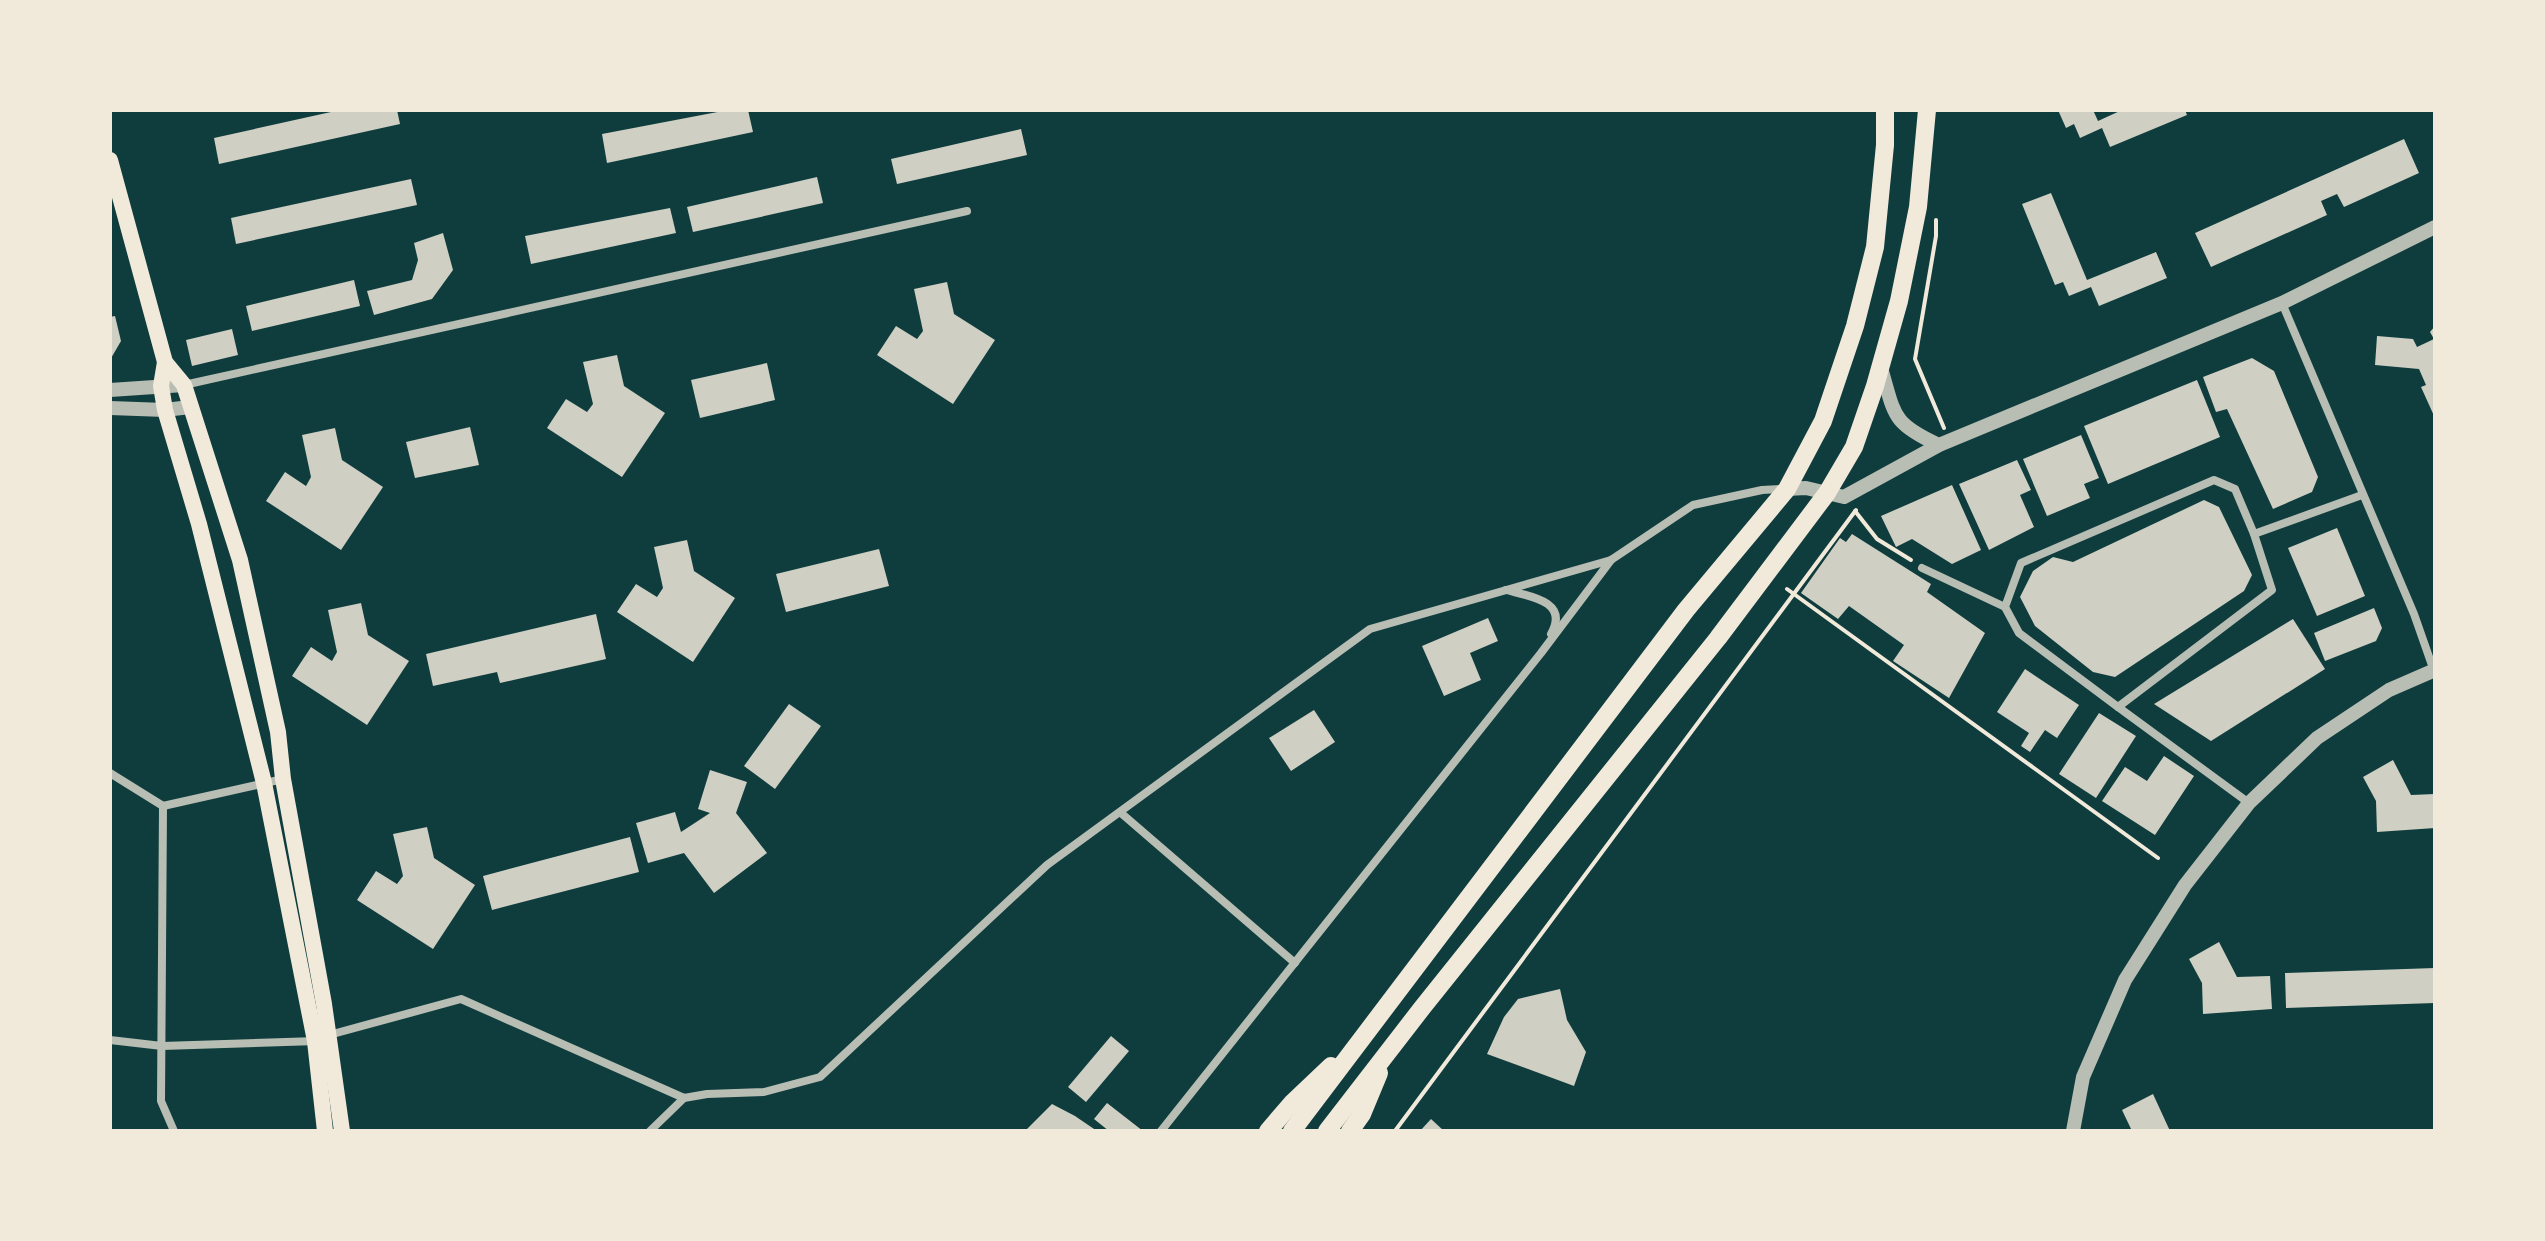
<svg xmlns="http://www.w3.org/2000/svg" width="2545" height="1241" viewBox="0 0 2545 1241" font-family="'Alegreya Sans',sans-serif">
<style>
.building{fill:#cfcfc3}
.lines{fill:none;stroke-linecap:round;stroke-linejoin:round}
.path{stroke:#f1e9da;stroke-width:4}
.minor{stroke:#b8beb3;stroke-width:8}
.tertiary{stroke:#b8beb3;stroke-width:14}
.secondary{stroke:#f1e9da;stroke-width:16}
.primary{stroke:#f1e9da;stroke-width:18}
</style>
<rect width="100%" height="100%" fill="#0f3d3e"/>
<g class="building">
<polygon points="340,110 397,110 400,124 219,164 214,138"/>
<polygon points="728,110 748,110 753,132 607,163 602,134"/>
<polygon points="2058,110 2093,110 2098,121 2122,110 2185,110 2187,115 2110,147 2102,128 2080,138 2074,124 2066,128"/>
<polygon points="1021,129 1027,155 897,184 891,159"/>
<polygon points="2404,139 2419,173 2344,207 2337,194 2321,201 2327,215 2211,267 2195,233"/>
<polygon points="817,177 823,203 693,232 687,207"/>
<polygon points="411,179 417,205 236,244 231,218"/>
<polygon points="2051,193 2087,280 2156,252 2167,278 2099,306 2091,287 2069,296 2063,282 2055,285 2022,204"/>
<polygon points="670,208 676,233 531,264 525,236"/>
<polygon points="443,233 453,270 432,299 374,315 367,291 412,280 418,260 414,243"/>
<polygon points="354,280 360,306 252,331 246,306"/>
<polygon points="947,282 954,314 995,340 953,404 877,355 896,326 917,339 923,331 914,289"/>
<polygon points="115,316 121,341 110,360 110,317"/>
<polygon points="2435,326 2435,418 2421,387 2426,385 2419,369 2375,365 2377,336 2413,339 2417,347 2434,339 2430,332"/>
<polygon points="232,329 238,355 192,366 186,340"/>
<polygon points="617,355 624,386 665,413 622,477 547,428 566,399 587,412 593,404 583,362"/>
<polygon points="2252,358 2274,371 2318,477 2312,492 2273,509 2227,409 2216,412 2203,377"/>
<polygon points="767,363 775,400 700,418 691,380"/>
<polygon points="2197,380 2220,437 2108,484 2084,426"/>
<polygon points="470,427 479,465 415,478 406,442"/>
<polygon points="335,428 342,460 383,487 341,550 266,501 285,472 306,486 311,477 302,435"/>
<polygon points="2081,435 2099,478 2084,484 2090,498 2047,516 2023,459"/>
<polygon points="2017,460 2031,490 2020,495 2034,527 1989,550 1959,484"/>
<polygon points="1952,485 1981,550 1952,564 1912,539 1896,547 1881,516"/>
<polygon points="2204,500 2219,507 2252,575 2244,591 2115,677 2093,672 2035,626 2020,597 2033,571 2053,557 2073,562"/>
<polygon points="2337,528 2365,596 2317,616 2288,548"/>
<polygon points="1852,534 1931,584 1927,592 1985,633 1949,698 1893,661 1904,645 1849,606 1838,619 1801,593 1840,538 1846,542"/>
<polygon points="687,540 694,571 735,598 693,662 617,612 636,584 657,597 663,588 654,547"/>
<polygon points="879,549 889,586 786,612 776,574"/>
<polygon points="361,603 368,635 409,661 367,725 292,676 311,647 332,661 337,652 328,610"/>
<polygon points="2374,608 2382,628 2376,641 2325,661 2314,633"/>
<polygon points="596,614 606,659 500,683 497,672 433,686 426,654"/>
<polygon points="1488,618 1498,641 1470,653 1481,680 1444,696 1422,646"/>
<polygon points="2293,619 2325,669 2211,741 2154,704"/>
<polygon points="2025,669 2079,705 2057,738 2045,730 2030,752 2021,746 2029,733 1997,712"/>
<polygon points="789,704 821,726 775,789 744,766"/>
<polygon points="1314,710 1335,742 1291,771 1269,738"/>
<polygon points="2099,713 2136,736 2096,798 2059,774"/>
<polygon points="2164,756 2194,776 2155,835 2102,801 2125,767 2147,781"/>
<polygon points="2393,760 2411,795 2435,794 2435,828 2377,832 2376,801 2363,777"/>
<polygon points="710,770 747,782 736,813 767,853 714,893 684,853 648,863 636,823 675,812 681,832 710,813 698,809"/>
<polygon points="427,827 434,858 475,885 433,949 357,900 376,871 397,884 403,876 393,834"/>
<polygon points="630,837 639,872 492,910 483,876"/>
<polygon points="2219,942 2237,977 2270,976 2272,1009 2203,1014 2202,983 2189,959"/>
<polygon points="2435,968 2435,1003 2286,1008 2285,973"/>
<polygon points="1560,989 1567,1020 1586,1052 1574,1086 1487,1054 1504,1017 1518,999"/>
<polygon points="1111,1036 1129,1051 1086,1102 1068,1087"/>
<polygon points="2153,1094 2170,1131 2132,1131 2122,1110"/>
<polygon points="1107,1103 1143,1131 1109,1131 1094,1119"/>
<polygon points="1052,1104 1075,1116 1097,1131 1025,1131"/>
<polygon points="1431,1119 1444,1131 1420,1131"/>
</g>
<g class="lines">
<g class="path">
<polyline points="1936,220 1936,236 1915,359 1944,428"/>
<polyline points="1855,511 1877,539 1911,560"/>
<polyline points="1787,589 2158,858"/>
<polyline points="1395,1131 1856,510"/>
</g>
<g class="minor">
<polyline points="2282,303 2414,614 2434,671"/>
<polyline points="184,385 967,211"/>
<polygon points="2214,480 2235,489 2254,534 2272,590 2118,707 2019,633 2005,607 2021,563"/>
<polyline points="2254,534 2362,495"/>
<polyline points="1922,568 2005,607"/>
<path d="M 1506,590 C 1529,596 1570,601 1551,634"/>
<polyline points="2118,707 2249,803"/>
<polyline points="110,773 163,806"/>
<polyline points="163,806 161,1101 174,1131"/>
<polyline points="163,806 283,779"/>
<polyline points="1121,813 1295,963"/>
<polyline points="329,1035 461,999 684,1098 707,1094 764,1092 820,1077 1047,865 1370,629 1611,560 1693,505 1762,490 1782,489"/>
<polyline points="110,1040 162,1046 317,1041"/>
<polyline points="650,1131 684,1098"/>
<polyline points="1161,1131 1541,653 1611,560"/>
</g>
<g class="tertiary">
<path d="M 1881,368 C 1895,415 1891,423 1939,445"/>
<polyline points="110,390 184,385"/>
<polyline points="110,408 165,410 190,407"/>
<polyline points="1787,489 1806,488 1844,497 1939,445 2282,303 2435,227"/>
<polyline points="2073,1131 2083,1077 2125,980 2185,885 2249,803 2317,738 2389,690 2435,670"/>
</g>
<g class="secondary">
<polyline points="110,160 165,362 184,385 240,560 278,732 283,779 324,1004 342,1131"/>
<polyline points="165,362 161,386 165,410 199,524 264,783 315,1041 325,1131"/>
</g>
<g class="primary">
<polyline points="1268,1131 1292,1103 1331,1066"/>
<polyline points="1292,1131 1686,610 1787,489 1823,421 1855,326 1875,247 1885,145 1885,110"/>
<polyline points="1327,1131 1422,1008 1718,638 1827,493 1854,447 1875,386 1899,301 1918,207 1927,110"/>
<polyline points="1350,1131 1362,1114 1379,1073"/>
</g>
</g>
<rect width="2545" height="1241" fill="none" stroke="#f1e9da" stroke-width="224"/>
</svg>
